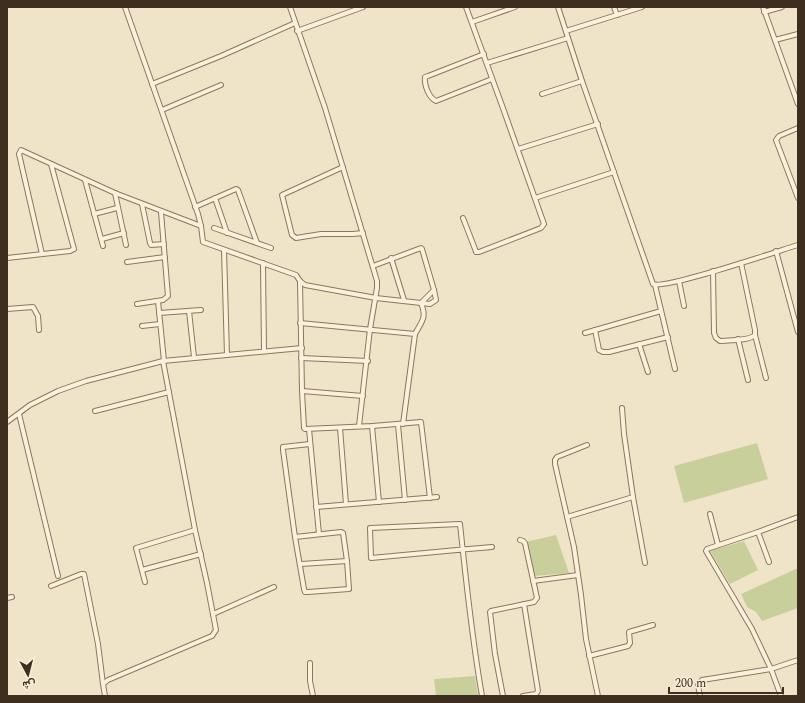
<svg xmlns="http://www.w3.org/2000/svg" width="805" height="703" viewBox="0 0 805 703" font-family="Spectral,Vazirmatn,serif">
<style>
.green{fill:#c9cf9b}
.lines{fill:none;stroke-linecap:round;stroke-linejoin:round}
.street-casing{stroke:#8d765c;stroke-width:6}
.street{stroke:#faf1dc;stroke-width:4}
</style>
<rect width="100%" height="100%" fill="#f0e4c8"/>
<g class="green">
<polygon points="757,443 768,479 684,503 674,466"/>
<polygon points="556,535 569,573 534,576 526,542"/>
<polygon points="744,541 758,570 730,584 710,551"/>
<polygon points="798,568 798,608 762,621 756,612 747,607 741,594"/>
<polygon points="475,676 478,696 436,696 434,679"/>
</g>
<g class="lines">
<g class="street-casing">
<g id="street">
<polyline points="125,7 198,214 201,226 203,242 296,275 300,281 305,285 376,298 430,304 436,300 434,290 422,249 421,248 373,266"/>
<polyline points="290,7 325,108 377,281 377,288 370,329 359,426"/>
<path d="M 558,7 L 582,81 L 653,284 C 664,290 778,251 798,245"/>
<polyline points="614,7 617,15"/>
<polyline points="763,7 798,104"/>
<polyline points="764,12 782,7"/>
<polyline points="472,22 515,7"/>
<polyline points="297,31 363,7"/>
<polyline points="566,31 642,7"/>
<polyline points="775,40 798,34"/>
<path d="M 484,54 L 428,76 L 425,77 C 424,85 429,98 436,101 L 492,79"/>
<polyline points="487,63 568,38"/>
<polyline points="152,84 221,56 295,23"/>
<polyline points="542,94 582,81"/>
<polyline points="162,110 221,85"/>
<polyline points="798,128 779,136 776,140 798,198"/>
<polyline points="518,149 598,124"/>
<polyline points="343,167 282,195 292,235 296,238 321,234 353,234 363,233"/>
<polyline points="85,180 103,246"/>
<polyline points="115,193 126,245"/>
<polyline points="215,198 227,233"/>
<polyline points="535,198 614,172"/>
<polyline points="142,204 150,243 151,245 164,244"/>
<polyline points="195,207 236,189 238,190 257,243"/>
<polyline points="94,214 117,208"/>
<polyline points="463,218 475,249 476,252 479,252 541,228 544,224 504,111 466,7"/>
<polyline points="214,228 271,248"/>
<polyline points="102,239 124,233"/>
<polyline points="224,250 227,355"/>
<polyline points="776,251 798,332"/>
<polyline points="42,254 19,154 21,150 115,193 201,226"/>
<polyline points="7,258 70,251 74,249 51,164"/>
<polyline points="391,258 404,300"/>
<polyline points="127,262 165,257"/>
<polyline points="263,263 264,351"/>
<polyline points="741,263 755,330 755,335 766,378"/>
<path d="M 713,271 L 714,333 L 716,338 L 720,341 C 729,340 749,341 755,335"/>
<polyline points="300,281 302,391 304,428 305,429 372,426 421,422 430,498"/>
<polyline points="679,281 684,306"/>
<polyline points="655,285 675,369"/>
<polyline points="158,301 164,361"/>
<polyline points="421,303 434,290"/>
<polyline points="137,304 163,300 168,296 161,212"/>
<polyline points="7,309 33,307 38,316 39,330"/>
<polyline points="189,311 194,357"/>
<polyline points="159,313 201,310"/>
<polyline points="300,323 415,334 403,424"/>
<polyline points="142,326 160,324"/>
<polyline points="595,330 599,350 603,352 609,352 668,337"/>
<polyline points="585,333 661,311"/>
<path d="M 415,334 C 422,321 427,318 421,303"/>
<polyline points="738,339 748,380"/>
<polyline points="639,344 648,372"/>
<polyline points="301,358 368,361"/>
<polyline points="302,391 363,396"/>
<polyline points="95,411 169,392"/>
<polyline points="19,414 58,576"/>
<polyline points="7,422 30,405 58,391 86,381 163,361 302,348"/>
<polyline points="398,425 405,500"/>
<polyline points="372,426 379,502"/>
<polyline points="340,428 346,504"/>
<polyline points="309,429 319,534"/>
<polyline points="587,445 557,457 555,460 555,464 574,547 581,595 586,639 598,696"/>
<polyline points="633,497 645,563"/>
<polyline points="316,507 437,497"/>
<polyline points="710,514 718,545"/>
<polyline points="567,517 633,497 624,434 622,408"/>
<polyline points="758,532 798,517"/>
<polyline points="295,537 341,532 343,533 347,561 349,589 308,592 305,592 304,589 295,537 283,450 283,447 310,444"/>
<polyline points="769,562 758,532 707,549 706,551 752,629 771,669 781,696"/>
<polyline points="301,564 347,561"/>
<polyline points="142,570 201,554"/>
<polyline points="533,581 578,575"/>
<polyline points="145,582 136,548 195,530"/>
<polyline points="51,586 81,574 84,574 98,644 103,684"/>
<polyline points="7,598 12,597"/>
<polyline points="213,614 274,587"/>
<polyline points="589,656 628,646 630,643 629,632 653,625"/>
<polyline points="310,663 310,681 313,696"/>
<polyline points="105,696 103,684 108,680 207,638 212,636 216,630 207,583 195,530 163,361"/>
<path d="M 482,696 C 472,639 466,582 460,524 L 370,528 L 371,558 L 457,550 L 492,547"/>
<polyline points="503,696 495,654 490,612 491,611 534,602 537,598 525,543 523,541 520,540"/>
<polyline points="523,696 536,694 538,691 524,604"/>
<polyline points="700,696 698,685 702,680 771,669 798,660"/>
</g>
</g>
<use href="#street" class="street"/>
</g>
<rect width="805" height="703" fill="none" stroke="#3d2e20" stroke-width="16"/>
<g transform="translate(28 675) rotate(173)" stroke="#f7eed8" stroke-width="3" paint-order="stroke">
<path d="M0-3L7 15L0 10L-7 15Z" fill="#3d2e20"/>
<text y="-6" font-size="11" font-weight="bold" text-anchor="middle" fill="#3d2e20">ش</text>
</g>
<path d="M669 687v6h114v-6" fill="none" stroke="#3d2e20" stroke-width="2"/>
<text x="675" y="687" font-size="12" fill="#3d2e20" stroke="#f7eed8" stroke-width="3" paint-order="stroke">200 m</text>
</svg>
